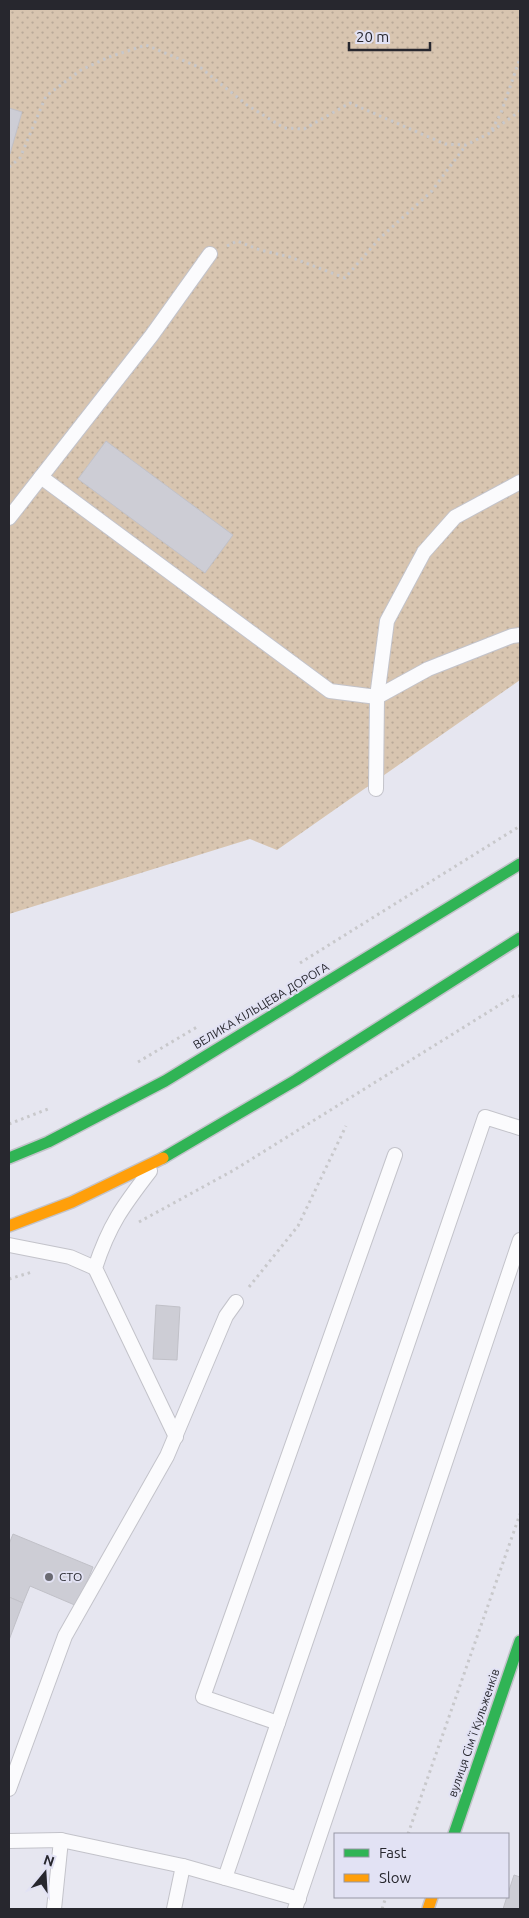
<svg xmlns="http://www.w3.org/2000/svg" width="529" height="1918" viewBox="0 0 529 1918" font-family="Ubuntu,sans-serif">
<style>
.grass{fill:url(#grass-dots)}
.building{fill:#cdcdd5;stroke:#c1c1c8}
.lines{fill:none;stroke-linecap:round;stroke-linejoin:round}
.lane-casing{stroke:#c3c3ca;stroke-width:16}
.fast-casing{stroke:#c3c3ca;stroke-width:14}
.slow-casing{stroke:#c3c3ca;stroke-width:14}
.path{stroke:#c8c8cb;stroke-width:3;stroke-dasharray:2.5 4;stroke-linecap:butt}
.lane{stroke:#fbfbfd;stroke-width:14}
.fast{stroke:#30b455;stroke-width:11}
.slow{stroke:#ff9f0a;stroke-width:11}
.poi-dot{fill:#6a6a72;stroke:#e2e2f4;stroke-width:2}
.labels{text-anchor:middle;stroke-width:4;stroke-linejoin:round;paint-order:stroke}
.street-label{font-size:12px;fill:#27272e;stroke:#e2e2f4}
.poi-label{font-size:12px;fill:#27272e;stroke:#e2e2f4;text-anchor:start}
</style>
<defs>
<pattern id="grass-dots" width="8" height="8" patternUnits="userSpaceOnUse" patternTransform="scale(1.25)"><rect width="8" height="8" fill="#d8c5b0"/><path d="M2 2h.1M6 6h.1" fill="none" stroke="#b9a998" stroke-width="1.8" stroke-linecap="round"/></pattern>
</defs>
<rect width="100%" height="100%" fill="#e6e6f0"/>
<polygon class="grass" points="9,9 520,9 520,680 277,850 250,839 9,914"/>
<g class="building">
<polygon points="9,108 22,112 10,154 9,153"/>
<polygon points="106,441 233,535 205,573 78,479"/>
<polygon points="156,1305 180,1307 177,1360 153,1359"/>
<polygon points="13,1534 93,1567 77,1606 30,1586 23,1603 9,1597 9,1544"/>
<polygon points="9,1597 23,1603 9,1640"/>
<polygon points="514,1875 520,1877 520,1909 503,1909"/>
</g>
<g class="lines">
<g class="lane-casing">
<g id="lane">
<polyline points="41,477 152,335 210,254"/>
<polyline points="9,518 41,477 330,691 377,697 428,669 512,636 520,635"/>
<polyline points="376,789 377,697 387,621 424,552 455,517 520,482"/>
<path d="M 150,1171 C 123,1206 109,1225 95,1268 L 176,1437"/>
<polyline points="9,1245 70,1257 95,1268"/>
<polyline points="278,1723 203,1697 395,1155"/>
<polyline points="9,1789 65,1636 167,1456 226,1316 236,1302"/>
<polyline points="9,1841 61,1840 183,1866 299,1899"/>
<polyline points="225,1878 485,1117 520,1128"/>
<polyline points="54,1909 61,1840"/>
<polyline points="174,1909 183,1866"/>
<polyline points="295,1909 520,1240"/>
</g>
</g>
<g class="fast-casing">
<g id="fast">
<polyline points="9,1158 48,1142 165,1081 520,864"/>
<polyline points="163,1158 296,1080 520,938"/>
<polyline points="454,1834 520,1641"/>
</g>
</g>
<g class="slow-casing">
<g id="slow">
<polyline points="9,1226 72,1202 163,1158"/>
<polyline points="428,1909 432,1897"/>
</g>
</g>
<g class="path">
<polyline points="492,131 520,111"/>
<polyline points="9,167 20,158 46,96 81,70 109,57 146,45 201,68 247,105 284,128 304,129 350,103 445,144 466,145 490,133 501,113 520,58"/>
<polyline points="227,246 237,241 260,250 290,257 345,278 380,238 431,192 466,145"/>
<polyline points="300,963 520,826"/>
<polyline points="138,1062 197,1027"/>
<polyline points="9,1124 48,1109"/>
<polyline points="139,1222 234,1170 514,996 520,996"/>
<polyline points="9,1279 32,1272"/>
<polyline points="249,1287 298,1226 346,1126"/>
<polyline points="408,1834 520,1514"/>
<polyline points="382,1909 386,1897"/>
</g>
<use href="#lane" class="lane"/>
<use href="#fast" class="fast"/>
<use href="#slow" class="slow"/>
</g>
<circle class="poi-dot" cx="49" cy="1577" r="5"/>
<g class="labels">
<g class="street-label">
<text transform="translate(261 1006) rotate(-31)" y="4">ВЕЛИКА КІЛЬЦЕВА ДОРОГА</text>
<text transform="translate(474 1733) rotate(-71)" y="4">вулиця Сімʼї Кульженків</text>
</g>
<g class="poi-label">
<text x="59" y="1581">СТО</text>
</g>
</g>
<rect width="529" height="1918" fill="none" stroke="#27272e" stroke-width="20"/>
<rect x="334" y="1833" width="175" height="65" fill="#e2e2f4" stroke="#9797a5"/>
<rect x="344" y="1849" width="25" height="8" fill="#30b455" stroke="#9797a5"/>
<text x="379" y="1858" font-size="15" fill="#27272e">Fast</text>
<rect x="344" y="1874" width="25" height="8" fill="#ff9f0a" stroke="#9797a5"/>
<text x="379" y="1883" font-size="15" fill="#27272e">Slow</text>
<g transform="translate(45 1873) rotate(18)" stroke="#e2e2f4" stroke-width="4" paint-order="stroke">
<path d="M0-4L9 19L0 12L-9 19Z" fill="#27272e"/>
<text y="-8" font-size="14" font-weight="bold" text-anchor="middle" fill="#27272e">N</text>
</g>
<path d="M349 42v8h81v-8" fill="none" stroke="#27272e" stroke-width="2.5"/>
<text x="356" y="42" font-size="15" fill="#27272e" stroke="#e2e2f4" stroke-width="4" paint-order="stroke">20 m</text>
</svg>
